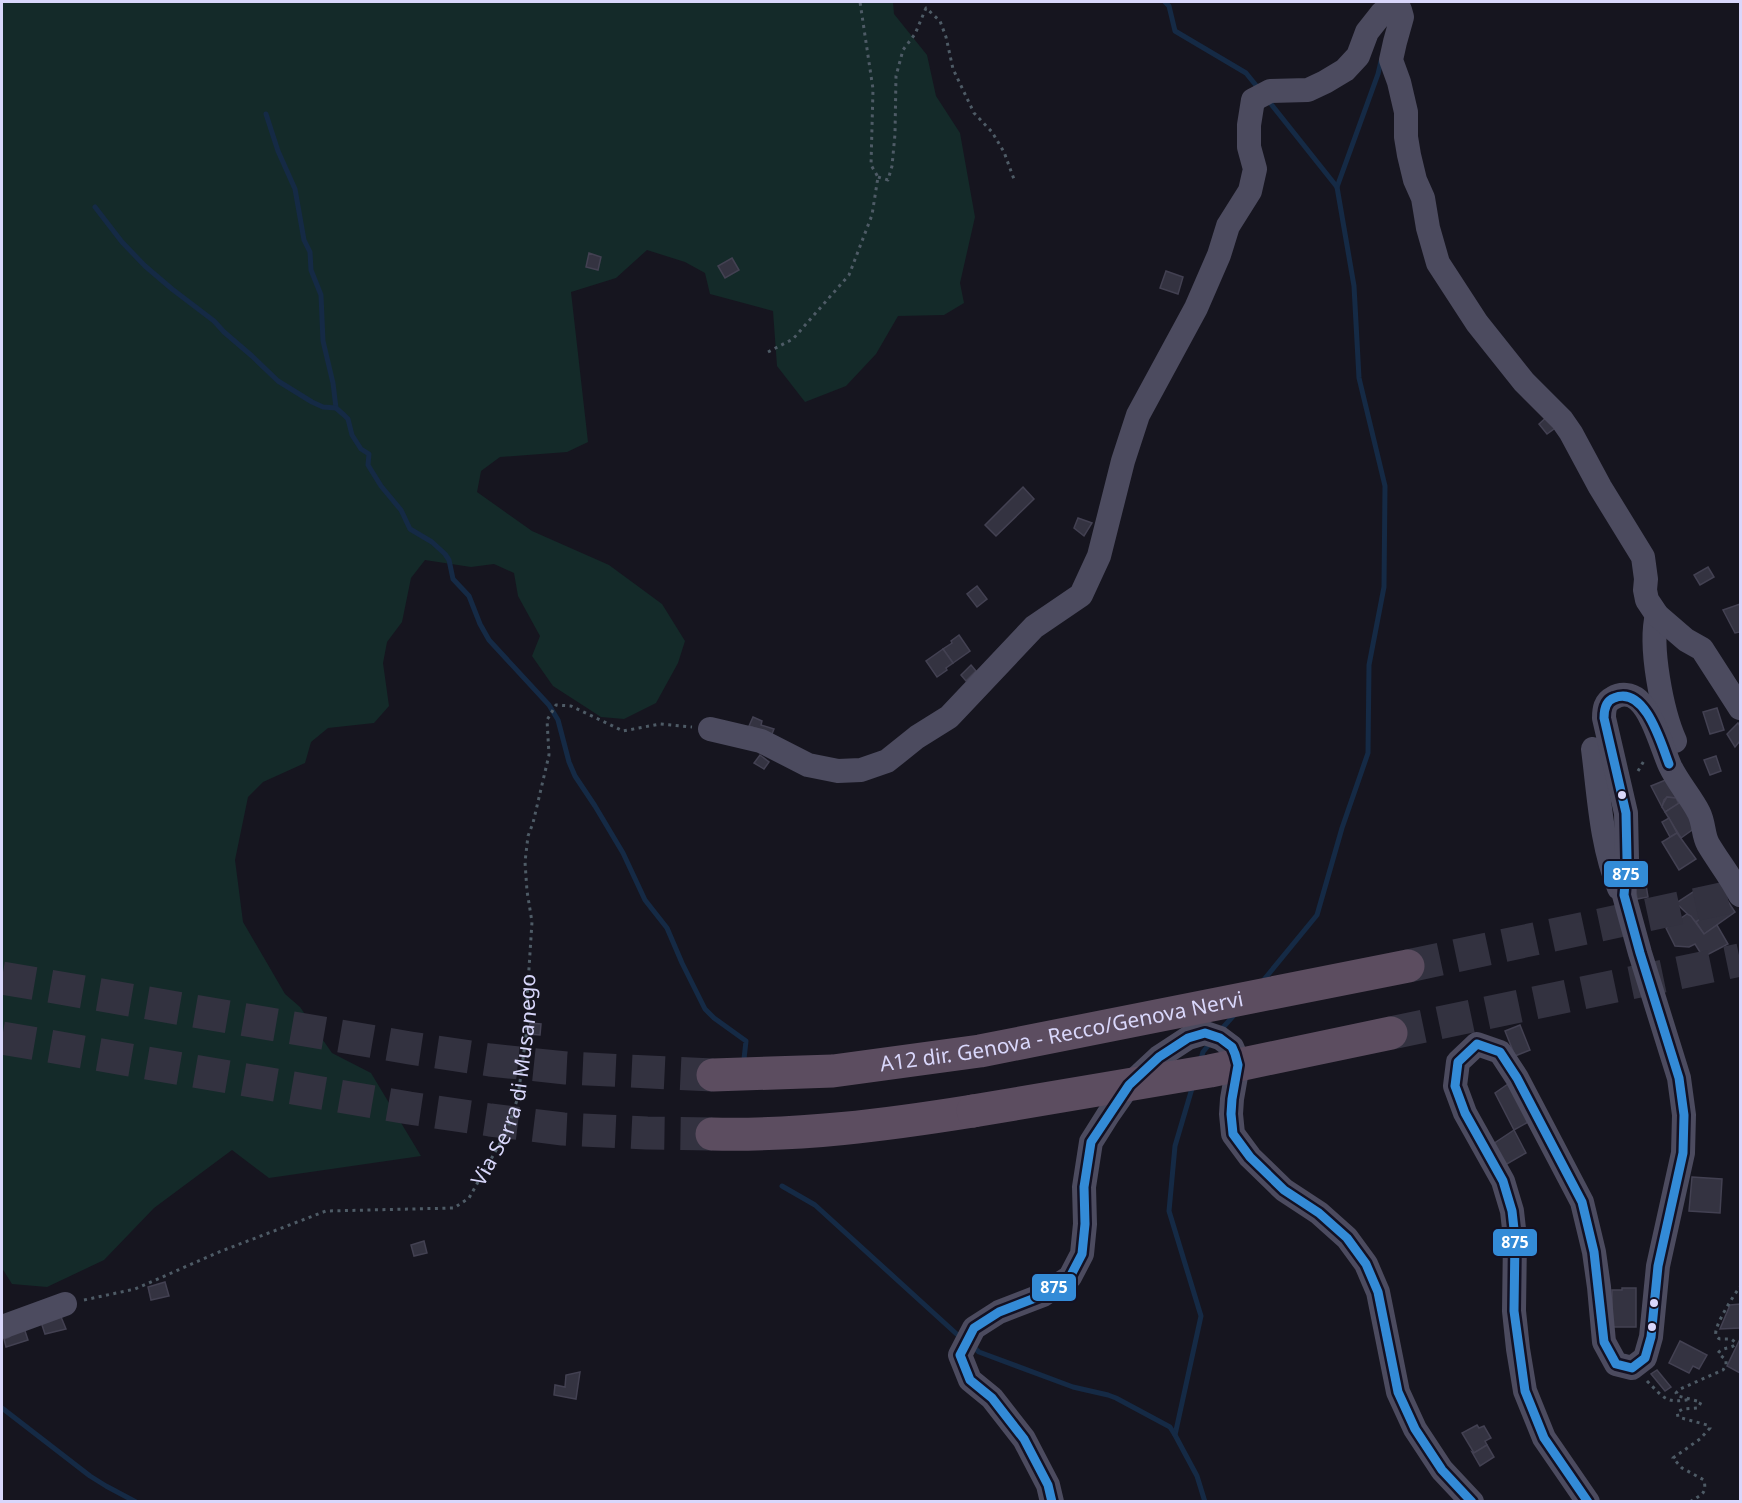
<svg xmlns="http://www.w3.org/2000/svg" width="1742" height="1503" viewBox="0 0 1742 1503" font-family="'Noto Sans',sans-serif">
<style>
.green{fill:#142a29}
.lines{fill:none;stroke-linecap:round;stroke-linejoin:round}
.stream{stroke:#152a45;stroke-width:5}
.building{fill:#343341;stroke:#434152;stroke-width:1.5}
.highway-tunnel{stroke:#333240;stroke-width:33;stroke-dasharray:33 16;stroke-linecap:butt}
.path{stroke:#4e5b66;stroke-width:3;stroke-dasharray:3 4.5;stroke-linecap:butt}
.minor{stroke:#4c4b5f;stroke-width:24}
.highway{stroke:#5c4d60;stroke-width:33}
.highway-bridge{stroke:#5c4d60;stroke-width:33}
.bus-1-casing{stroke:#131123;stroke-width:14}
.bus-1{stroke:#338bd7;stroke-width:9}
.bus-dot{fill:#d9d7fb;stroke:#131123;stroke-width:2}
.labels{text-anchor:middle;stroke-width:4.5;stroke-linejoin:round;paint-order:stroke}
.street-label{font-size:21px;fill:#d9d7fb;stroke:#131123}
.line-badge{stroke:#131123;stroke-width:2}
.badge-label{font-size:16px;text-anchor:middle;font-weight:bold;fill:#fff}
</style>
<rect width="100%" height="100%" fill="#16151f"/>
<polygon class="green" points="2,2 893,2 894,14 927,55 936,96 960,133 975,217 960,283 964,303 944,315 898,316 876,354 846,386 805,402 777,366 773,311 710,294 705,273 685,262 647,250 616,278 571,292 588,442 567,452 500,457 481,471 477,492 532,531 609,565 662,604 685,641 678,663 656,703 624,719 601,717 553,686 532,656 540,636 518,596 514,573 494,564 471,567 425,560 411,578 402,622 387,642 383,663 389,706 374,723 328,728 311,742 305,763 263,782 248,797 235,860 243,922 285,994 300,1007 332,1053 371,1073 421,1156 269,1178 232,1150 154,1208 104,1260 47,1287 12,1284 2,1268"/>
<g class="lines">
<g class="stream">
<polyline points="1165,2 1169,6 1175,31 1246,73 1259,89"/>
<polyline points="266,114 278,151 295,189 304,240 310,252 311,270 321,295 323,341 333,383 336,408"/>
<polyline points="1337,187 1378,74 1381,61"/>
<polyline points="95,207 122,242 145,266 172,289 214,321 224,332 252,356 278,381 312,402 323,407 336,408 344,415 348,419 352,435 361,449 369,454 368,465 381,486 401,510 410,529 432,542 445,554 449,560 453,579 469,596 480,624 489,640 549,705 558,720 569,762 575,776 595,806 623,853 645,900 667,928 682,963 705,1009 714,1018 746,1041 744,1059"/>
<polyline points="1262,982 1317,915 1342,828 1368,753 1369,665 1384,587 1385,486 1359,378 1354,286 1337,187 1267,99"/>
<polyline points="1219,1032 1235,1014"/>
<polyline points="1200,1062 1203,1052 1211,1042"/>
<polyline points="1193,1085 1175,1146 1169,1211 1201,1316 1175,1435 1197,1476 1205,1502"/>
<polyline points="782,1186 815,1205 961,1338"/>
<polyline points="971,1345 979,1352 1073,1387 1108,1395 1116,1398 1170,1427 1175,1435"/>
<polyline points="2,1408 90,1476 106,1486 136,1502"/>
</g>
</g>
<g class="building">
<polygon points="589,253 601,257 598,270 586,267"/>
<polygon points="732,258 739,270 725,278 718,266"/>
<polygon points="1166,271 1183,277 1178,294 1160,288"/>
<polygon points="1550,414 1558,426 1547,434 1539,424"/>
<polygon points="1023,487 1034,499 996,536 985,525"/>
<polygon points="1078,518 1092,523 1084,536 1074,528"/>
<polygon points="1708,567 1714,577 1700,585 1694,575"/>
<polygon points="977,586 987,599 977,607 967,594"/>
<polygon points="1740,604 1740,632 1735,633 1723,610"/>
<polygon points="959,635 970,651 953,663 943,649 952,643 951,641"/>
<polygon points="943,649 953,663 946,668 947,670 937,677 926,661"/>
<polygon points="971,665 976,671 966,681 961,675"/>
<polygon points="1717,708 1724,730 1710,734 1703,712"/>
<polygon points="753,717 762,721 761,725 774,729 769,741 758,729 749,726"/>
<polygon points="1738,723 1740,726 1740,741 1735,747 1727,734"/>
<polygon points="760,755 769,762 764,769 754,763"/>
<polygon points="1716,756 1721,771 1710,775 1704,760"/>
<polygon points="1668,779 1676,798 1667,797 1664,800 1662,807 1651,786"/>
<polygon points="1667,797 1676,798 1679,804 1665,812 1662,807 1663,804"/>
<polygon points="1682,801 1699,825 1681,838 1665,812"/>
<polygon points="1669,818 1677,833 1670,837 1662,822"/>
<polygon points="1677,833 1696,859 1679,870 1662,842"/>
<polygon points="1644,873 1648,897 1637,899 1634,874"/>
<polygon points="1699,888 1713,909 1696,922 1676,903"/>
<polygon points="1727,900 1735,912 1704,934 1696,922"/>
<polygon points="1687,914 1691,916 1704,934 1717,925 1728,944 1703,957 1695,944 1689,947 1675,946 1666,928"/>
<polygon points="530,1023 541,1024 540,1035 529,1034"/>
<polygon points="1520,1025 1530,1050 1515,1056 1505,1031"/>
<polygon points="1508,1084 1530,1121 1514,1130 1495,1093"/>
<polygon points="1514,1130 1526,1153 1500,1168 1490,1146"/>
<polygon points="1692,1177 1722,1179 1720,1213 1689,1211"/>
<polygon points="424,1241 427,1253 414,1256 411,1245"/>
<polygon points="165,1282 169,1296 151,1300 148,1287"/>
<polygon points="1622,1288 1636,1288 1636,1327 1614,1327 1612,1324 1612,1290 1622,1290"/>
<polygon points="1740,1304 1740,1328 1720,1329 1730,1305"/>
<polygon points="59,1312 66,1329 45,1334 40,1319"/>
<polygon points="23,1325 28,1340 6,1347 4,1339 9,1337"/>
<polygon points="1740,1339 1740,1373 1727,1366"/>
<polygon points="1680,1341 1707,1355 1699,1369 1693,1366 1689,1373 1669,1363"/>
<polygon points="1657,1370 1671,1387 1665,1391 1651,1374"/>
<polygon points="580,1372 576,1399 554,1395 555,1385 565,1387 566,1375"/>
<polygon points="1477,1425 1479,1428 1484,1426 1491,1438 1485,1441 1487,1445 1474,1453 1462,1433"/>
<polygon points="1487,1445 1494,1457 1480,1466 1472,1452 1474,1453"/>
</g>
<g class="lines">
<g class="highway-tunnel">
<polyline points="1408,966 1740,895"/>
<polyline points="2,978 410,1048 490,1060 566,1068 713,1075"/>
<polyline points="1391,1033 1740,960"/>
<polyline points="2,1038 409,1108 490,1120 563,1129 647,1133 712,1134"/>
</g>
<g class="path">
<polyline points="878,177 888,180 892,166 895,134 896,76 903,50 915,34 926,8 940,21 946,37 953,69 974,113 992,132 1004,152 1015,182"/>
<polyline points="768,352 793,339 849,275 872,215 878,177 871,165 873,89 860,2"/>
<polyline points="1638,771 1645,759"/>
<path id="s1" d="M 84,1300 L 135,1289 L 219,1252 L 326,1211 L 454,1208 L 469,1198 L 507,1131 L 518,1097 L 529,1013 L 527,999 L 532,922 L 527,891 L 525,862 L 528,836 L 533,823 L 549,755 L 547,720 L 556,705 L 571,706 L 623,731 L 660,724 L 692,727"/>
<path d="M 1647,1381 C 1665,1399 1666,1404 1692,1399"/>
<path d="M 1690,1502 C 1701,1494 1707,1495 1704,1480 L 1682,1468 L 1673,1458 L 1700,1439 L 1710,1428 L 1707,1425 L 1678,1417 L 1677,1412 L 1683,1409 L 1698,1408 L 1701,1402 L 1678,1396 L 1676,1393 L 1680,1389 L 1723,1370 L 1726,1365 L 1726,1360 L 1718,1353 C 1723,1347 1729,1349 1735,1345 L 1735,1342 L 1731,1339 L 1720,1339 C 1718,1338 1717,1337 1716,1335 C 1713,1327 1735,1293 1740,1287"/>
</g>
<g class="minor">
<path d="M 1657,615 C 1649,646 1662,712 1675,741"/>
<polyline points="710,729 761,741 808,765 838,771 861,770 887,761 917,737 949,717 1034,627 1081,595 1099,556 1123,461 1138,415 1196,308 1219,255 1228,226 1250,191 1255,169 1249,147 1249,125 1253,100 1270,91 1308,90 1325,82 1345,70 1358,56 1367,32 1382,13 1388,9 1400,10 1402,17 1395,42 1391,60 1399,82 1406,112 1406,137 1409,155 1415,180 1423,198 1428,228 1438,263 1477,323 1524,382 1562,420 1571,433 1600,487 1643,557 1646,579 1645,590 1647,600 1657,615 1686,640 1702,649 1740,708"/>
<path d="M 1593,749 C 1599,795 1601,845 1619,888"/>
<polyline points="2,1327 65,1304"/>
<polyline points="1052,1502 1048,1485 1024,1439 992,1398 970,1380 960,1355 974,1328 999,1312 1043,1295 1070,1277 1082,1254 1085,1224 1084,1187 1091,1142 1108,1115 1129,1085 1159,1057 1188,1038 1205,1033 1220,1038 1232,1047 1235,1054 1238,1065 1232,1099 1231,1114 1233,1134 1250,1157 1284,1190 1319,1213 1347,1238 1366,1264 1378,1292 1398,1392 1415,1429 1442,1470 1472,1502"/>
<path d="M 1588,1502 L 1544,1438 L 1525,1391 L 1518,1349 L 1514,1311 L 1515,1238 L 1512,1211 L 1503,1181 L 1465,1113 L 1455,1086 L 1458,1062 L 1477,1044 L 1500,1052 L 1517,1078 L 1582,1202 L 1594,1252 L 1599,1287 L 1604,1342 L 1616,1364 L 1632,1368 L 1645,1358 L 1651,1337 L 1658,1266 L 1683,1153 L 1684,1115 L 1679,1078 L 1640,953 L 1624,895 L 1627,859 L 1626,813 L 1604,718 C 1604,709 1605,702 1613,698 C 1621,693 1631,694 1638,700 C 1653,713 1662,748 1670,766 C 1678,783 1691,797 1699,813 C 1704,823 1703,835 1708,844 C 1718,861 1731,877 1740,895"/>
</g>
<g class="highway">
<path id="s2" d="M 713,1075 L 833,1071 L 980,1051 L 1408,966"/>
<path d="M 712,1134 C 800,1136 886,1125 973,1111"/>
</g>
<polyline class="highway-bridge" points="973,1111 1210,1071 1391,1033"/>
<g class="bus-1-casing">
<g id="bus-1">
<polyline points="1052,1502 1048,1485 1024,1439 992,1398 970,1380 960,1355 974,1328 999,1312 1043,1295 1070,1277 1082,1254 1085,1224 1084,1187 1091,1142 1129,1085 1159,1057 1188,1038 1205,1033 1220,1038 1232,1047 1235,1054 1238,1065 1232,1099 1231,1114 1233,1134 1250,1157 1284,1190 1319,1213 1347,1238 1366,1264 1378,1292 1398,1392 1415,1429 1442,1470 1472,1502"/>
<path d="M 1588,1502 L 1544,1438 L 1525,1391 L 1514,1311 L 1515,1238 L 1512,1211 L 1503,1181 L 1465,1113 L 1455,1086 L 1458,1062 L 1477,1044 L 1500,1052 L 1517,1078 L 1582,1202 L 1594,1252 L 1604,1342 L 1616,1364 L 1632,1368 L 1645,1358 L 1651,1337 L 1658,1266 L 1683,1153 L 1684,1115 L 1679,1078 L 1640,953 L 1624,895 L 1627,859 L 1626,813 L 1604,718 C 1604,710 1605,701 1614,698 C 1645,685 1661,743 1669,764"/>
</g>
</g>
<use href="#bus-1" class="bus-1"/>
</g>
<g class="bus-dot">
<circle cx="1622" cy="795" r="5"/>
<circle cx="1654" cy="1303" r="5"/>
<circle cx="1652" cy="1327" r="5"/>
</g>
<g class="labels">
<g class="street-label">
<text dy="7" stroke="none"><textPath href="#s2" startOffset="352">A12 dir. Genova - Recco/Genova Nervi</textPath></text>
<text dy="7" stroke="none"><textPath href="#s1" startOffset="531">Via Serra di Musanego</textPath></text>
</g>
</g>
<g class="line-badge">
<rect x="1603" y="860" width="46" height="28" rx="6" fill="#338bd7"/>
<rect x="1492" y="1228" width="46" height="29" rx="6" fill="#338bd7"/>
<rect x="1031" y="1273" width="46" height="29" rx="6" fill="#338bd7"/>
</g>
<g class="badge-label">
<text x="1626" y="880">875</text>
<text x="1515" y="1248">875</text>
<text x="1054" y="1293">875</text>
</g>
<rect width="1742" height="1503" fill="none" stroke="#d9d7fb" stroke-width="6"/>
</svg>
